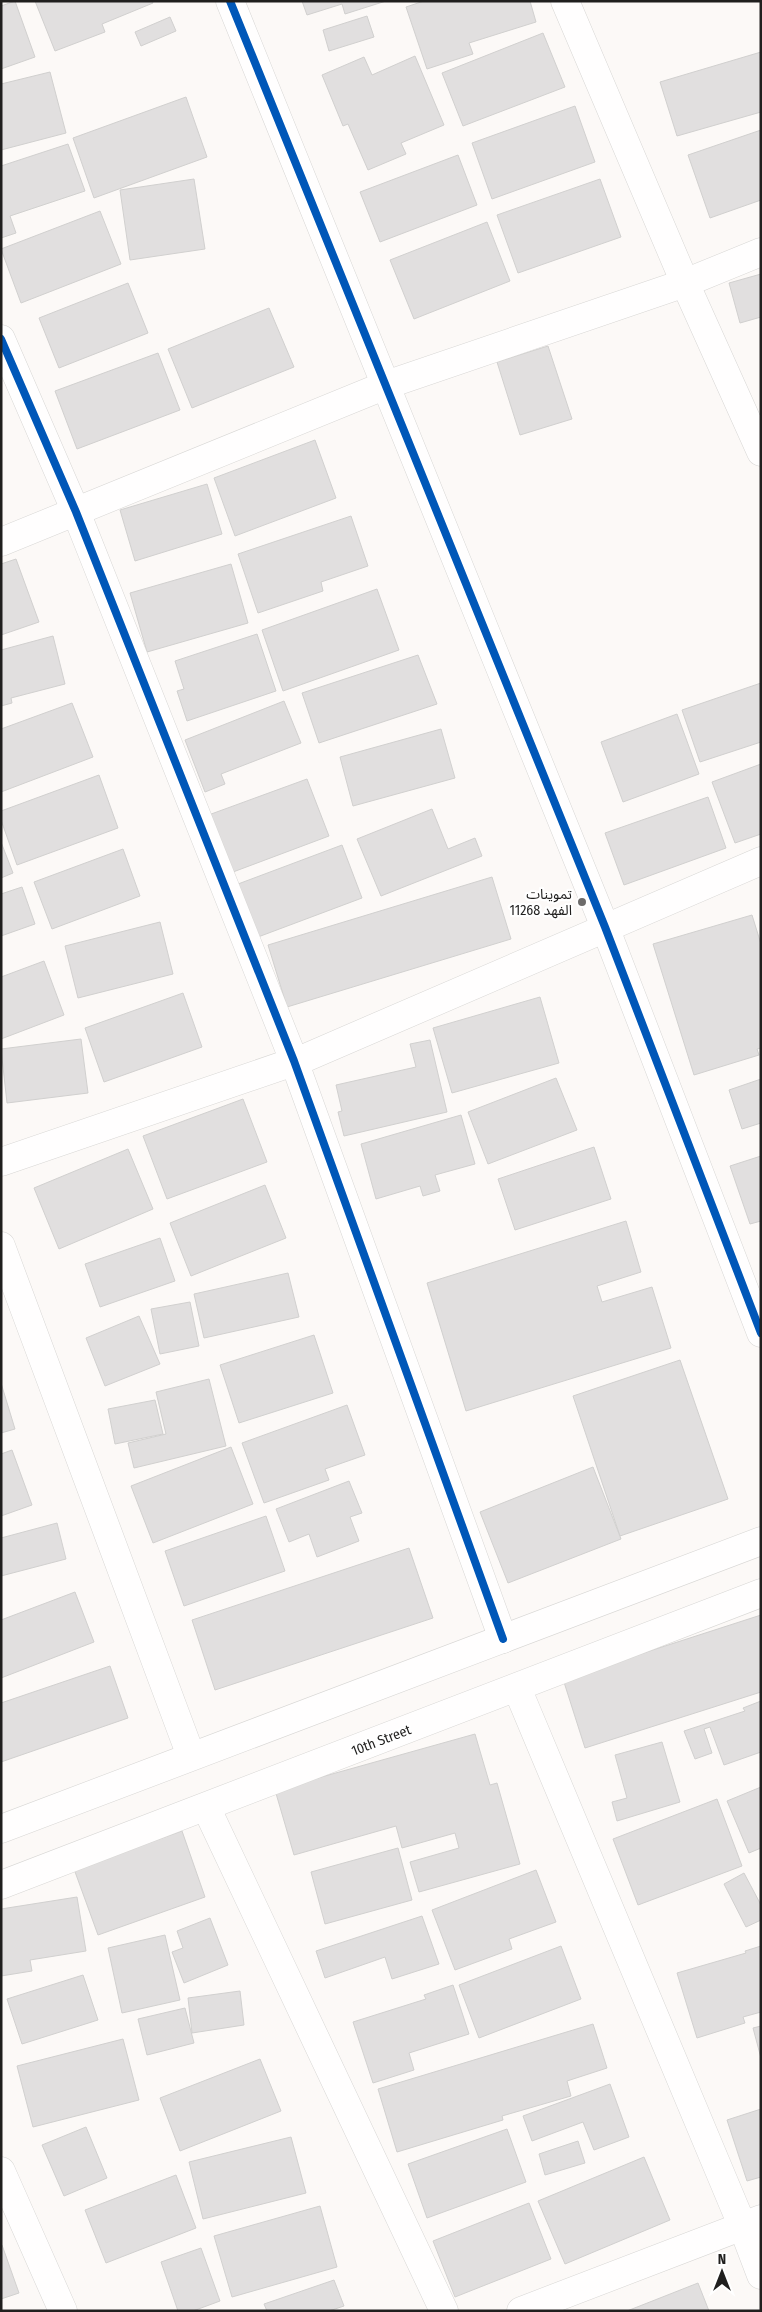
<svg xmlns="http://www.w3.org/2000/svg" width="762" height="2312" viewBox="0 0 762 2312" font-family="'Fira Sans Condensed','Noto Sans Arabic',sans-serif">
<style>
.building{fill:#e1dfdf;stroke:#d1d0cf}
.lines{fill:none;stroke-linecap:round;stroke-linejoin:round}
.street-casing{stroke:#d8d7d5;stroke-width:29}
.secondary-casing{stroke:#d8d7d5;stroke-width:29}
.street{stroke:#fffefe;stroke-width:28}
.secondary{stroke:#fffefe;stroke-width:28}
.cycleway-casing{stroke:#fff;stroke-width:11}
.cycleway{stroke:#0057b8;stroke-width:8}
.poi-dot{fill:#6d6b6a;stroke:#fff;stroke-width:2}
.labels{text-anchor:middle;stroke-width:4.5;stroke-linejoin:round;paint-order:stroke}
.poi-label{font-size:14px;fill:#201f1e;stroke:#fff;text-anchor:end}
.street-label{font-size:14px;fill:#201f1e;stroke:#fff}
</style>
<rect width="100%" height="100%" fill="#fcf9f7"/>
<g class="building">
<polygon points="15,1 35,57 1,69 1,6"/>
<polygon points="35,1 152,1 153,3 102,24 105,32 55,51"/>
<polygon points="302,1 386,1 345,14 342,4 307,15"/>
<polygon points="424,1 530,1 536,22 469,43 473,54 427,69 406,7"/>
<polygon points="367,16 374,37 329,51 323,30"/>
<polygon points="170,17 176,31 141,46 135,32"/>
<polygon points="543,33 565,87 463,126 442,73"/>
<polygon points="761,52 761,112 677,136 660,82"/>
<polygon points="415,56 444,125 401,143 406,154 368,170 348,124 343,126 322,75 364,57 372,75"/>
<polygon points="50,72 66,133 1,150 1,84"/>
<polygon points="186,97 207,157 94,198 73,138"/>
<polygon points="575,106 595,162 492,199 472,143"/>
<polygon points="761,130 761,200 710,218 688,155"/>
<polygon points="68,144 85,191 10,216 16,233 1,238 1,166"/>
<polygon points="458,155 477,205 380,242 360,192"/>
<polygon points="194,179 205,249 130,260 120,190"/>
<polygon points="600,179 621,237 518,273 497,215"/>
<polygon points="100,211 121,264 21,303 1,249"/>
<polygon points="487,222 510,281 414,319 390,260"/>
<polygon points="761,274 761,317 740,323 729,283"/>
<polygon points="128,283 148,333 59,368 39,318"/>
<polygon points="269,308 294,367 192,408 168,349"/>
<polygon points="548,346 572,419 520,435 497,362"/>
<polygon points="158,353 180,410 77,449 55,391"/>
<polygon points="315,440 336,498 235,536 214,478"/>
<polygon points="207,484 222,534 135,561 120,510"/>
<polygon points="351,516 368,566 321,582 323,591 258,613 238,554"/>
<polygon points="16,559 39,622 1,635 1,564"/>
<polygon points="231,564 248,623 147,652 130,593"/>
<polygon points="377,589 399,650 283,691 262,630"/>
<polygon points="257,634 276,691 187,721 177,691 184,689 175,661"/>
<polygon points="53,636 65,684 11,698 12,703 1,706 1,650"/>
<polygon points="418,655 437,704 319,743 302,693"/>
<polygon points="761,683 761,742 700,762 682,710"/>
<polygon points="284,701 301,743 221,774 225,784 205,792 185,740"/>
<polygon points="72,703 93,757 1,792 1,729"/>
<polygon points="677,714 699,774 623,802 601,742"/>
<polygon points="441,729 455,778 353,806 340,757"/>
<polygon points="761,764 761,834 735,843 712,782"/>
<polygon points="99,775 118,828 17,865 1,820 1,811"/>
<polygon points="307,779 329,836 225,875 203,817"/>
<polygon points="708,797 726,848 624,885 605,833"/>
<polygon points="432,809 448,849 475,838 482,856 381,896 357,839"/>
<polygon points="1,842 13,873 1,878"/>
<polygon points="342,845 362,898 258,937 238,884"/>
<polygon points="123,849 140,896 52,929 34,882"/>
<polygon points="492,877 511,939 287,1007 268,945"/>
<polygon points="22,887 35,924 1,936 1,894"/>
<polygon points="752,915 761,944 761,1048 757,1049 759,1055 694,1075 653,944"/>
<polygon points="160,922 173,974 78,998 65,946"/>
<polygon points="44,961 64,1015 1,1039 1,977"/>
<polygon points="183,993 202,1047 104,1082 85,1028"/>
<polygon points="540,997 559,1063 452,1093 433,1028"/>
<polygon points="81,1039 88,1093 7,1103 1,1049"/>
<polygon points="430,1040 447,1112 344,1136 338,1112 342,1111 336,1085 416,1067 410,1044"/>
<polygon points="556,1078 577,1130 488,1164 468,1112"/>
<polygon points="761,1079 761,1123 742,1129 729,1090"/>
<polygon points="243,1099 267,1162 167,1199 143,1136"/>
<polygon points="461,1115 475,1164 435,1175 440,1191 423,1196 420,1186 376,1199 361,1144"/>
<polygon points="594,1147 611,1199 515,1230 498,1179"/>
<polygon points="128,1149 153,1209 59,1249 34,1188"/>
<polygon points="761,1156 761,1221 750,1224 730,1166"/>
<polygon points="265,1185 286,1238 191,1276 170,1223"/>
<polygon points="626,1221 641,1272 597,1286 602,1302 652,1287 671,1348 466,1411 427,1283"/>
<polygon points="160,1238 175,1281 100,1307 85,1264"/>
<polygon points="288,1273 299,1317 204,1338 194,1294"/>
<polygon points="190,1302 199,1346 160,1354 151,1309"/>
<polygon points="139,1316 160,1364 105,1386 86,1338"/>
<polygon points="314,1335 333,1393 239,1423 220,1365"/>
<polygon points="680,1360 728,1499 620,1536 573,1396"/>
<polygon points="209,1379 226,1446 134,1468 128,1443 166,1434 156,1392"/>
<polygon points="1,1383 15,1429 1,1433"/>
<polygon points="155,1400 163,1434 115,1444 108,1409"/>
<polygon points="347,1405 365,1455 325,1469 329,1480 264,1503 242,1443"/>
<polygon points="231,1447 253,1504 153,1543 131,1486"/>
<polygon points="12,1450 32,1505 1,1516 1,1454"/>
<polygon points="593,1467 621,1539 508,1583 480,1512"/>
<polygon points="349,1481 362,1513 350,1517 359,1541 317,1557 309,1534 289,1542 276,1509"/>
<polygon points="266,1516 285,1571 184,1606 165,1551"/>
<polygon points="57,1523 66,1559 1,1576 1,1538"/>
<polygon points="409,1548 433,1618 215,1690 192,1620"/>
<polygon points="75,1592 94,1642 1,1678 1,1620"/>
<polygon points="761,1615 761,1692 585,1748 563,1679"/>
<polygon points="110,1666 128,1718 1,1762 1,1703"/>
<polygon points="761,1701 761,1752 724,1765 710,1727 704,1729 712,1753 695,1759 684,1731 745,1711 743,1708"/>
<polygon points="475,1734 490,1785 497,1783 520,1864 419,1892 410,1862 459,1848 455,1833 402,1848 396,1826 294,1855 275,1790"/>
<polygon points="662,1742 680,1802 617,1821 612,1802 627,1798 615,1755"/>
<polygon points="761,1787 761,1848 749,1853 727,1801"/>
<polygon points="717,1799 742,1866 638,1905 613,1839"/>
<polygon points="182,1831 205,1897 98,1935 74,1869"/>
<polygon points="398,1848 412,1900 325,1924 311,1872"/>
<polygon points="536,1870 556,1922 509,1939 512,1949 455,1970 432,1910"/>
<polygon points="744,1873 761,1905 761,1920 746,1927 724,1884"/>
<polygon points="77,1897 86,1951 30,1960 32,1971 1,1976 1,1909"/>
<polygon points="422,1916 439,1964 392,1979 385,1957 325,1978 316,1951"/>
<polygon points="210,1918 228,1965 184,1983 172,1952 183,1948 177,1931"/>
<polygon points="165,1935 180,2000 122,2013 108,1948"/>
<polygon points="561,1946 581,1999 479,2038 459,1985"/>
<polygon points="761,1946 761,2012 743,2017 745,2023 697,2038 677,1973 746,1953 745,1951"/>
<polygon points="83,1975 98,2020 22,2044 7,1999"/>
<polygon points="453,1985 469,2034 409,2053 414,2070 373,2083 353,2022 426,1999 424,1995"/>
<polygon points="240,1991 244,2025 192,2033 188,1998"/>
<polygon points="185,2008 194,2043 147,2055 138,2019"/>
<polygon points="593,2024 607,2068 567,2081 571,2096 502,2116 503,2120 397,2152 378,2089"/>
<polygon points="761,2026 761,2058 753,2028"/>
<polygon points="123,2039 139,2100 33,2127 17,2066"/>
<polygon points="260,2059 281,2111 180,2151 160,2098"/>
<polygon points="610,2084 629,2137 594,2150 583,2122 532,2141 523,2116"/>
<polygon points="761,2109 761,2177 747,2181 727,2120"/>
<polygon points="86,2127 107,2178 64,2196 42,2145"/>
<polygon points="507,2129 526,2182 427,2218 408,2164"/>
<polygon points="291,2137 306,2193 203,2219 189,2162"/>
<polygon points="578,2141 585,2163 545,2175 539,2154"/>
<polygon points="644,2157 670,2220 565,2264 538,2201"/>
<polygon points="176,2175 196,2228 106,2263 85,2210"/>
<polygon points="529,2203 551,2259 455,2297 433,2241"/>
<polygon points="320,2206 337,2267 232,2297 214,2236"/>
<polygon points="2,2245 19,2293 1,2299 1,2246"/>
<polygon points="201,2248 220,2301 193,2311 178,2311 161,2262"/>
<polygon points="334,2280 344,2306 329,2311 267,2311 264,2304"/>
<polygon points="698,2283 709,2311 627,2311"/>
</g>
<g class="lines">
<g class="street-casing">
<g id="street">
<polyline points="230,1 605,927 761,1333"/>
<polyline points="565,1 685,283 761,452"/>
<polyline points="1,339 76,512 294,1061 503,1639"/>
<polyline points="1,542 386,385 685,283 761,252"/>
<polyline points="1,1162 305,1058 761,861"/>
<polyline points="1,1246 191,1756"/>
<polyline points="517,1688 742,2225 761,2275"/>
<polyline points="206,1807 444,2311"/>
<polyline points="1,2171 63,2311"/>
<polyline points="521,2311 761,2219"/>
</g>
</g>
<g class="secondary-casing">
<g id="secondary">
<polyline points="1,1829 761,1541"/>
<polyline points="1,1885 761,1593"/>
</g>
</g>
<use href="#street" class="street"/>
<use href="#secondary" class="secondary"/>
<g class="cycleway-casing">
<g id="cycleway">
<polyline points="230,1 605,927 761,1333"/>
<polyline points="1,339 76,512 294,1061 503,1639"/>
</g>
</g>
<use href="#cycleway" class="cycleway"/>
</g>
<circle class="poi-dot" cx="582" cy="902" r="5"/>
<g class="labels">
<g class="poi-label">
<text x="572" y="899">تموينات<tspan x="572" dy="16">الفهد 11268</tspan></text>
</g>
<g class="street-label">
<text transform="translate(381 1740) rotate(-21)" y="5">10th Street</text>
</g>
</g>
<rect width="762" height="2312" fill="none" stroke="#201f1e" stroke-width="5"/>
<g transform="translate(722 2272)" stroke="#ffffff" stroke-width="4" paint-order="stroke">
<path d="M0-4L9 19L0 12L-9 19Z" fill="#201f1e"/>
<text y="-8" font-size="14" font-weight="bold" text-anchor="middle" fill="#201f1e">N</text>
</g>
</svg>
